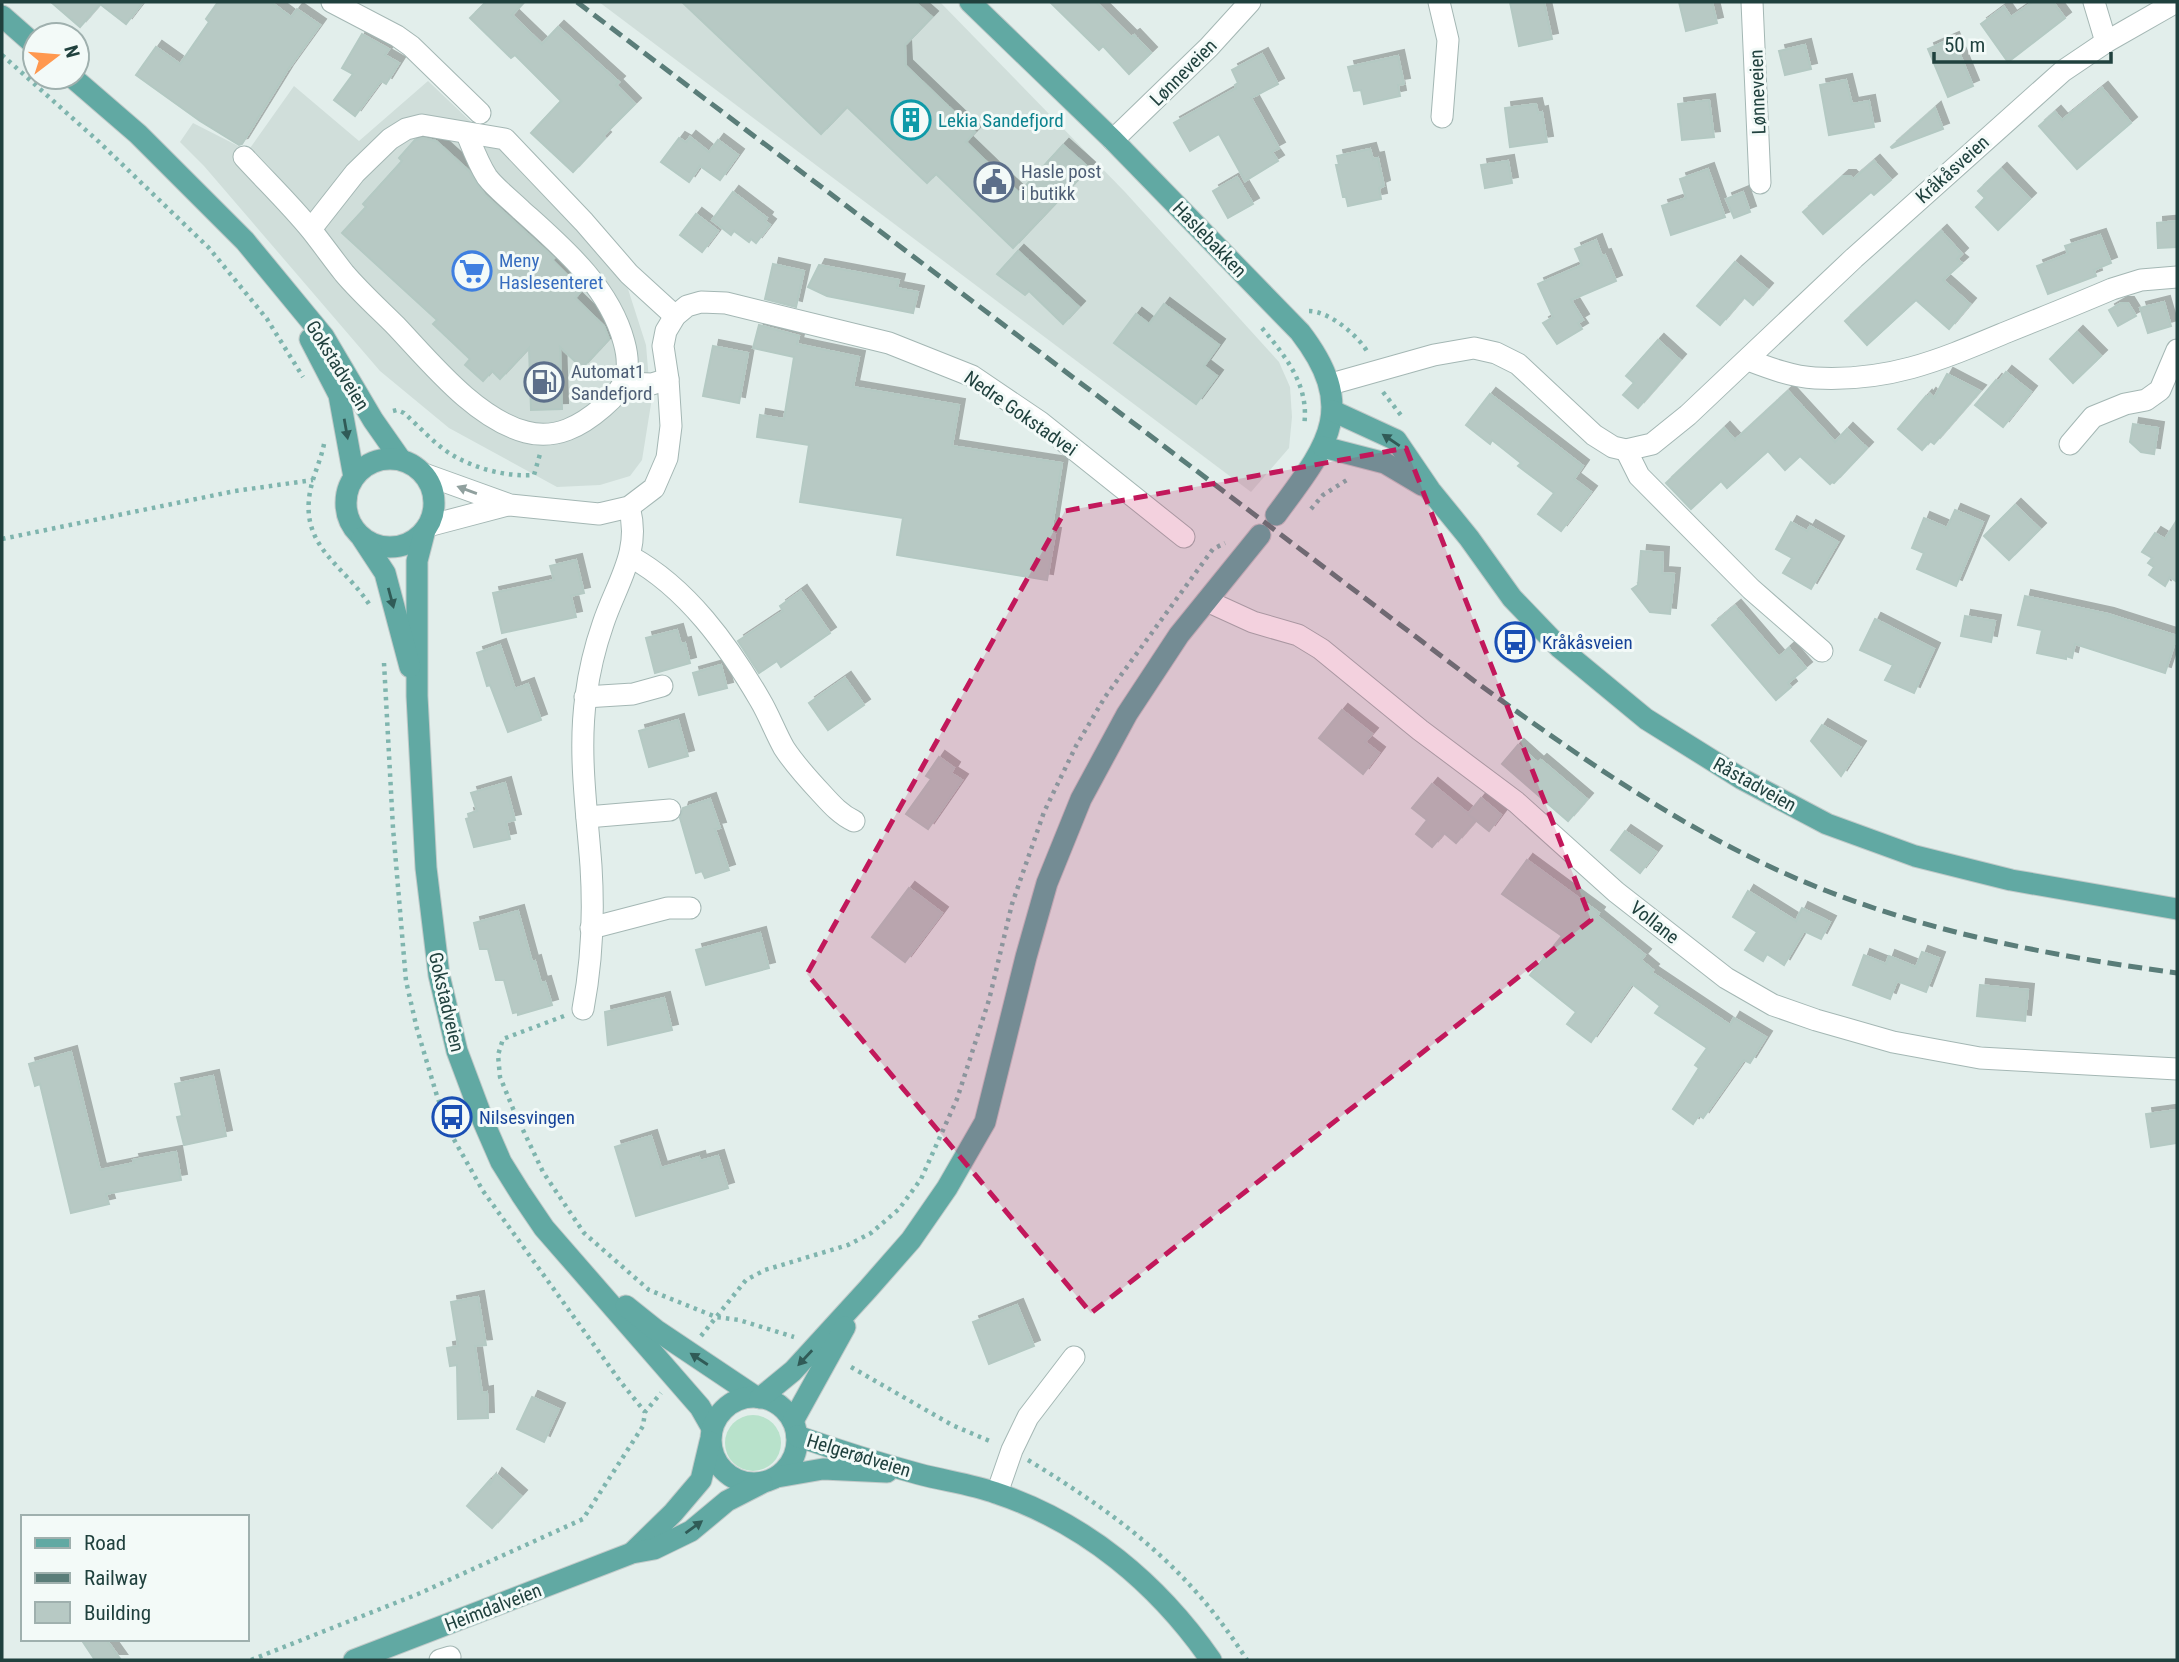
<svg xmlns="http://www.w3.org/2000/svg" width="2179" height="1662" viewBox="0 0 2179 1662" font-family="'Roboto Condensed',sans-serif">
<style>
.built{fill:#d0deda}
.green{fill:#b8e2cb}
.building{fill:#b7c9c4;stroke:#b4c9c3;stroke-width:2;filter:url(#shadow)}
.lines{fill:none;stroke-linecap:round;stroke-linejoin:round}
.minor-casing{stroke:#a4b7b4;stroke-width:23}
.major-casing{stroke:#c1cac9;stroke-width:23}
.path{stroke:#7fb5ae;stroke-width:4.5;stroke-dasharray:3.5 5;stroke-linecap:butt}
.minor{stroke:#fff;stroke-width:21}
.major{stroke:#61a9a3;stroke-width:21}
.rail{stroke:#5a7d79;stroke-width:5;stroke-dasharray:14 7;stroke-linecap:butt}
.oneway{fill:#305b57}
.oneway2{fill:#90a09e}
.marked{fill:#c2185b;fill-opacity:0.2;stroke:#c2185b;stroke-width:5;stroke-dasharray:14 9;stroke-linejoin:round}
.labels{text-anchor:middle;stroke-width:6;stroke-linejoin:round;paint-order:stroke}
.street-label{font-size:19px;fill:#20413e;stroke:#f3faf8}
.culture-label{font-size:19px;fill:#0d838f;stroke:#f3faf8;text-anchor:start}
.service-label{font-size:19px;fill:#4e5e75;stroke:#f3faf8;text-anchor:start}
.shop-label{font-size:19px;fill:#366cbe;stroke:#f3faf8;text-anchor:start}
.transit-label{font-size:19px;fill:#164399;stroke:#f3faf8;text-anchor:start}
</style>
<defs>
<filter id="shadow"><feDropShadow dx="6" dy="-6" stdDeviation="0" flood-color="#0004"/></filter>
</defs>
<rect width="100%" height="100%" fill="#e2eeeb"/>
<g class="built">
<polygon points="599,2 940,2 1125,192 1279,362 1290,387 1292,417 1289,448 1251,492"/>
<polygon points="428,81 564,210 628,289 646,345 651,404 642,460 630,476 600,485 557,487 449,428 380,371 204,166 180,142 193,123 248,151 294,86 359,141"/>
</g>
<circle class="green" cx="753" cy="1443" r="28"/>
<g class="building">
<polygon points="51,2 143,2 126,24 100,4 80,27"/>
<polygon points="218,2 271,2 291,17 297,9 320,25 287,71 242,144 239,145 200,121 136,75 156,47 180,64 209,22 206,19"/>
<polygon points="486,2 524,2 512,15 542,44 558,27 619,82 616,85 635,104 603,136 605,138 573,172 531,133 561,101 515,55 511,58 470,18"/>
<polygon points="682,2 915,2 932,17 905,45 906,66 975,132 966,142 1019,193 1063,145 1089,168 1013,248 936,174 927,183 847,107 821,134"/>
<polygon points="1050,2 1096,2 1131,37 1134,35 1151,53 1129,74 1103,46 1099,50"/>
<polygon points="1510,2 1544,2 1552,39 1519,46"/>
<polygon points="1679,2 1712,2 1717,23 1686,31"/>
<polygon points="2033,2 2053,2 2065,18 2008,62 1981,24 2004,7 2011,17"/>
<polygon points="362,34 389,49 385,55 399,63 386,84 381,81 355,116 334,100 353,74 342,68"/>
<polygon points="1953,38 1973,86 1948,97 1928,49"/>
<polygon points="1805,45 1811,69 1785,75 1779,51"/>
<polygon points="1262,54 1278,84 1251,98 1279,148 1272,152 1278,161 1245,181 1219,134 1190,151 1174,123 1236,88 1235,85 1238,83 1232,70"/>
<polygon points="1398,56 1404,84 1398,85 1400,96 1364,104 1361,90 1354,91 1348,67"/>
<polygon points="1846,80 1852,104 1869,101 1874,127 1829,135 1820,85"/>
<polygon points="2102,88 2131,123 2077,169 2039,126 2055,112 2062,120"/>
<polygon points="1709,100 1714,137 1682,140 1678,104"/>
<polygon points="1536,104 1538,113 1542,112 1547,142 1510,147 1505,108"/>
<polygon points="1935,108 1943,129 1892,148 1891,147"/>
<polygon points="690,137 709,152 718,140 738,155 720,180 700,166 689,182 661,162 679,138 686,142"/>
<polygon points="423,138 436,141 469,171 485,195 554,258 552,260 582,290 575,298 604,326 609,339 582,368 560,347 562,409 531,410 529,348 500,379 492,371 483,381 465,365 470,359 433,324 437,320 342,233 366,207 363,204 402,161 399,158 415,140"/>
<polygon points="1370,149 1373,159 1378,158 1384,186 1379,188 1381,199 1348,206 1346,197 1343,197 1336,165 1339,165 1337,156"/>
<polygon points="1508,161 1512,183 1485,188 1481,165"/>
<polygon points="1874,161 1891,180 1874,195 1871,192 1823,234 1803,212 1843,176 1850,176 1853,179"/>
<polygon points="1708,169 1725,217 1671,235 1662,206 1686,198 1680,179"/>
<polygon points="2001,169 2030,199 1998,230 1976,207 1985,198 1978,191"/>
<polygon points="1237,177 1253,204 1228,218 1213,191"/>
<polygon points="733,192 767,218 765,221 770,225 756,243 751,239 749,242 734,231 731,235 712,220"/>
<polygon points="1743,192 1750,212 1734,218 1726,199"/>
<polygon points="696,214 718,231 702,252 680,235"/>
<polygon points="2177,221 2177,247 2158,248 2157,223"/>
<polygon points="1941,231 1962,254 1957,259 1962,263 1943,280 1970,304 1949,329 1916,300 1867,345 1845,321"/>
<polygon points="2100,235 2111,263 2094,270 2096,276 2048,294 2037,266 2068,254 2065,246"/>
<polygon points="1596,240 1602,256 1605,255 1616,281 1571,300 1583,320 1578,323 1582,329 1557,344 1543,323 1553,317 1538,284 1582,265 1575,249"/>
<polygon points="1018,251 1079,307 1063,324 1029,291 1025,295 997,274"/>
<polygon points="1735,262 1767,289 1753,305 1744,297 1720,325 1697,306"/>
<polygon points="773,264 804,271 796,307 765,299"/>
<polygon points="819,265 899,280 897,288 918,292 913,313 827,296 808,287"/>
<polygon points="2164,302 2171,326 2148,333 2140,308"/>
<polygon points="2121,303 2128,303 2136,316 2118,326 2109,310"/>
<polygon points="1164,304 1219,345 1204,366 1217,376 1196,404 1114,343 1136,314 1149,324"/>
<polygon points="759,325 799,336 797,344 859,357 853,387 959,405 952,446 1062,463 1051,533 1055,534 1047,580 897,555 903,518 800,502 809,445 757,437 760,415 784,419 794,357 753,348"/>
<polygon points="2077,332 2101,356 2073,383 2050,359"/>
<polygon points="1658,340 1680,360 1638,408 1623,395 1634,383 1626,376"/>
<polygon points="713,346 748,353 739,403 703,396"/>
<polygon points="2006,372 2031,392 2003,427 1975,405 1996,380 1998,382"/>
<polygon points="1947,374 1980,391 1934,444 1930,441 1922,450 1898,429 1926,396 1927,398 1930,394 1934,398"/>
<polygon points="1788,391 1835,442 1847,429 1867,448 1834,483 1832,482 1830,484 1800,456 1785,470 1768,451 1727,488 1721,481 1691,509 1666,483 1724,428 1735,440"/>
<polygon points="1490,394 1583,466 1574,479 1591,492 1561,531 1538,514 1554,493 1518,466 1521,463 1492,440 1490,444 1466,425"/>
<polygon points="2133,424 2158,428 2154,454 2141,452 2130,442"/>
<polygon points="2015,505 2040,529 2009,560 1984,536"/>
<polygon points="1955,510 1983,522 1956,586 1917,569 1924,553 1912,548 1924,518 1947,528"/>
<polygon points="2177,520 2177,582 2170,577 2165,586 2149,575 2154,567 2148,563 2152,558 2142,552 2155,533 2165,539"/>
<polygon points="1791,522 1807,531 1810,526 1838,542 1811,589 1783,573 1792,558 1776,549"/>
<polygon points="1641,551 1663,553 1662,573 1674,574 1670,614 1650,612 1632,589 1638,585"/>
<polygon points="576,560 584,593 571,596 576,617 502,633 493,593 554,580 550,566"/>
<polygon points="801,591 830,633 781,667 777,661 759,673 738,641 783,611 780,606"/>
<polygon points="2025,596 2108,614 2177,636 2165,673 2075,644 2072,658 2066,656 2066,659 2037,653 2042,630 2018,625"/>
<polygon points="1735,606 1779,657 1789,648 1806,668 1788,683 1791,687 1776,700 1712,625"/>
<polygon points="1965,616 1995,621 1991,642 1961,636"/>
<polygon points="1875,619 1934,649 1914,693 1885,680 1893,665 1860,650"/>
<polygon points="677,630 681,644 685,643 690,663 655,673 646,638"/>
<polygon points="500,645 515,689 528,684 541,720 508,732 490,685 487,686 477,653"/>
<polygon points="721,665 727,688 699,695 693,673"/>
<polygon points="845,678 864,705 828,730 809,703"/>
<polygon points="1342,710 1372,734 1365,742 1379,753 1363,774 1319,738"/>
<polygon points="678,720 688,756 649,767 639,731"/>
<polygon points="1822,725 1860,747 1841,776 1811,741"/>
<polygon points="1518,745 1538,763 1541,760 1587,799 1568,821 1502,764"/>
<polygon points="939,757 954,768 951,773 962,780 928,829 906,814 931,779 926,776"/>
<polygon points="505,783 515,820 506,822 510,839 474,847 466,819 469,818 468,814 477,811 471,793"/>
<polygon points="1432,784 1476,820 1456,843 1444,833 1432,847 1416,834 1427,820 1412,808"/>
<polygon points="1481,798 1501,815 1489,831 1468,814"/>
<polygon points="710,799 720,828 715,829 729,870 705,878 702,871 696,873 680,818 683,808"/>
<polygon points="1625,831 1656,852 1640,873 1611,850"/>
<polygon points="1527,860 1599,913 1597,916 1645,955 1641,960 1653,970 1651,972 1730,1025 1734,1018 1766,1037 1750,1063 1744,1060 1703,1118 1699,1115 1693,1124 1673,1109 1699,1068 1695,1065 1707,1048 1655,1013 1660,1006 1632,984 1591,1042 1567,1024 1576,1012 1530,975 1562,936 1502,894"/>
<polygon points="909,888 942,913 905,962 872,937"/>
<polygon points="1748,891 1796,921 1802,908 1830,922 1821,939 1804,931 1784,965 1767,954 1763,961 1745,950 1757,932 1733,917"/>
<polygon points="518,911 532,962 535,961 541,983 545,982 552,1005 518,1015 518,1012 513,1013 504,980 496,980 488,949 480,949 474,923"/>
<polygon points="760,933 769,968 706,985 696,950"/>
<polygon points="1922,952 1939,958 1926,992 1897,981 1890,999 1853,985 1864,955 1886,964 1889,956 1916,967"/>
<polygon points="1980,985 2028,990 2025,1021 1977,1016"/>
<polygon points="664,998 672,1030 608,1045 605,1012"/>
<polygon points="71,1052 100,1170 134,1163 133,1160 176,1152 181,1180 106,1194 109,1204 71,1213 40,1084 35,1086 29,1064"/>
<polygon points="213,1076 226,1136 184,1145 177,1117 182,1116 175,1084"/>
<polygon points="2177,1110 2177,1143 2151,1147 2146,1114"/>
<polygon points="651,1136 661,1168 699,1157 700,1161 718,1156 728,1188 636,1216 615,1147"/>
<polygon points="478,1297 486,1345 475,1346 482,1393 487,1392 488,1418 458,1419 457,1365 450,1366 447,1348 458,1346 451,1302"/>
<polygon points="1017,1305 1034,1346 989,1364 973,1322"/>
<polygon points="532,1397 559,1409 544,1442 517,1429"/>
<polygon points="496,1474 521,1496 492,1528 467,1506 490,1480 490,1485"/>
<polygon points="81,1639 106,1639 121,1660 95,1660"/>
</g>
<g class="lines">
<g class="minor-casing">
<g id="minor">
<polyline points="332,2 397,36 411,46 480,113"/>
<polyline points="1439,2 1448,40 1442,117"/>
<polyline points="1752,2 1760,183"/>
<polyline points="2094,2 2106,42"/>
<polyline points="1113,140 1209,47 1250,2"/>
<path d="M 244,157 C 266,181 291,205 312,231 C 323,245 333,259 344,273 C 360,292 379,309 396,326 C 431,363 476,419 526,432 C 556,440 581,426 603,407 C 626,388 632,371 624,342 C 609,286 562,247 521,210 C 510,199 496,189 487,177 C 478,163 473,149 467,134"/>
<polyline points="311,229 355,173 390,139 406,129 422,125 505,139 584,222 629,274 675,316"/>
<path d="M 1748,360 C 1769,368 1793,377 1815,378 C 1890,382 1940,360 2007,332 C 2042,318 2077,304 2112,289 L 2141,280 L 2177,277"/>
<polyline points="625,383 652,384 668,379"/>
<polyline points="1331,384 1434,355 1474,348 1496,353 1518,364 1594,435 1613,447 1626,450 1652,444 1688,415 1854,258 2063,71 2106,42 2176,2"/>
<polyline points="2070,444 2093,417 2125,404 2146,400 2160,390 2177,350"/>
<polyline points="1626,450 1639,476 1751,589 1822,651"/>
<polyline points="424,474 510,505 599,514 629,507 654,488 667,458 671,426 668,379 663,346 666,331 675,316 687,306 701,302 726,303 889,343 972,376 1040,422 1184,537"/>
<polyline points="428,526 508,505"/>
<path d="M 631,557 C 687,588 728,645 760,700 C 769,715 775,732 784,748 C 795,765 808,779 822,794 C 832,805 841,815 854,821"/>
<polyline points="1207,601 1253,622 1298,635 1321,649 1420,730 1516,802 1616,892 1726,978 1773,1005 1816,1020 1893,1042 1980,1058 2177,1069"/>
<polyline points="585,697 633,694 662,686"/>
<polyline points="587,817 670,810"/>
<polyline points="591,928 668,908 690,908"/>
<path d="M 583,1009 C 592,962 594,914 591,866 C 587,811 578,752 586,696 C 589,672 595,647 603,624 C 616,584 642,551 629,507"/>
<polyline points="997,1493 1012,1450 1028,1417 1074,1357"/>
<polyline points="440,1660 450,1657"/>
</g>
</g>
<g class="major-casing">
<g id="major">
<path d="M 970,2 L 1113,140 L 1300,332 C 1360,410 1326,447 1276,515"/>
<polyline points="2,16 35,45"/>
<polyline points="72,77 138,134 245,241 324,337 373,420 401,460"/>
<polyline points="310,339 339,395 354,477"/>
<polyline points="1333,411 1396,440 1430,490 1469,538 1512,598 1560,648 1646,719 1742,779 1827,824 1915,856 2011,880 2177,909"/>
<polyline points="1323,447 1385,463 1422,485"/>
<circle cx="390" cy="503" r="44"/>
<polyline points="425,530 417,561 417,696 426,868 439,975 457,1051 484,1123 501,1162 521,1194 544,1228 700,1407 712,1428"/>
<polyline points="362,538 385,573 410,667"/>
<polyline points="626,1306 656,1330 756,1397"/>
<circle cx="754" cy="1440" r="43"/>
<polyline points="760,1398 793,1371 868,1289 911,1240 947,1188 985,1122 1026,957 1047,883 1081,799 1127,714 1179,635 1260,535"/>
<polyline points="793,1421 845,1327"/>
<path d="M 797,1436 C 837,1450 878,1463 919,1474 C 945,1481 971,1484 996,1493 C 1086,1523 1158,1584 1211,1660"/>
<polyline points="777,1477 823,1469 887,1472"/>
<polyline points="633,1552 673,1513 701,1480 710,1442"/>
<polyline points="354,1660 632,1553 654,1549 691,1531 727,1501 762,1483"/>
</g>
</g>
<g class="path">
<polyline points="2,55 98,141 209,248 267,319 303,377"/>
<path d="M 1309,311 C 1329,311 1359,336 1368,353"/>
<path d="M 1262,328 C 1286,357 1310,386 1304,426"/>
<polyline points="1383,392 1403,418"/>
<path d="M 393,411 L 397,410 L 404,413 C 420,427 436,446 454,456 C 477,469 507,477 534,475 L 540,454"/>
<path d="M 324,444 C 321,460 313,475 310,492 C 300,547 344,565 369,604"/>
<polyline points="1311,509 1323,495 1350,478"/>
<polyline points="2,539 235,491 313,480"/>
<polyline points="384,663 393,828 406,981 417,1029 437,1096 452,1136 483,1191 620,1381 645,1412"/>
<polyline points="564,1016 503,1039 498,1055 500,1077 514,1111 543,1172 584,1233 649,1290 716,1317 739,1320 794,1337"/>
<polyline points="701,1336 746,1280 765,1270 848,1245 871,1233 899,1209 921,1179 957,1099 989,1000 1012,904 1044,812 1076,746 1105,697 1213,549 1225,543"/>
<polyline points="851,1367 952,1425 992,1442"/>
<path d="M 1028,1460 C 1121,1517 1188,1567 1247,1660"/>
<polyline points="251,1660 418,1594 583,1519 643,1426 645,1412 661,1393"/>
</g>
<use href="#minor" class="minor"/>
<use href="#major" class="major"/>
<path class="rail" d="M 577,2 L 1473,680 C 1585,761 1698,841 1827,891 C 1939,935 2059,957 2177,973"/>
</g>
<defs><path id="oneway-solid" d="M-6-.8H1V-3.2L6.5 0L1 3.2V.8H-6Z" transform="scale(1.75)"/></defs>
<g class="oneway">
<use href="#oneway-solid" transform="translate(346 429) rotate(80)"/>
<use href="#oneway-solid" transform="translate(1391 440) rotate(-146)"/>
<use href="#oneway-solid" transform="translate(391 598) rotate(75)"/>
<use href="#oneway-solid" transform="translate(805 1358) rotate(133)"/>
<use href="#oneway-solid" transform="translate(699 1359) rotate(-147)"/>
<use href="#oneway-solid" transform="translate(694 1527) rotate(-36)"/>
</g>
<use class="oneway2" href="#oneway-solid" transform="translate(467 490) rotate(-160)"/>
<path class="marked" d="M 1406,448 L 1591,920 L 1091,1313 L 807,974 L 1065,511 Z"/>
<defs>
<g id="building-ring" transform="scale(2.0125)"><circle r="9.5" fill="#f3faf8" stroke="#0f9aa8" stroke-width="1.5"/><path d="M-4-6H4V6H1V3H-1V6H-4ZM-2.5-4.3h1.7v1.8h-1.7ZM.8-4.3h1.7v1.8H.8ZM-2.5-1h1.7V.8h-1.7ZM.8-1h1.7V.8H.8Z" fill="#0f9aa8"/></g>
<g id="civic-ring" transform="scale(2.0125)"><circle r="9.5" fill="#f3faf8" stroke="#5c6f8a" stroke-width="1.5"/><path d="M-.6-6.5H3V-4.5H.6V-3L4-1V1h2V6H-6V1h2V-1L-.6-3ZM-1.2 2.5V6h2.4V2.5Z" fill="#5c6f8a"/></g>
<g id="supermarket-ring" transform="scale(2.0125)"><circle r="9.5" fill="#f3faf8" stroke="#3f7fe0" stroke-width="1.5"/><path d="M-6-5.5h2.5l.6 2H6L4.5 2H-2.5L-4.4-4H-6ZM-1.5 3.2a1.3 1.3 0 1 0 .1 0ZM3 3.2a1.3 1.3 0 1 0 .1 0Z" fill="#3f7fe0"/></g>
<g id="fuel-ring" transform="scale(2.0125)"><circle r="9.5" fill="#f3faf8" stroke="#5c6f8a" stroke-width="1.5"/><path d="M-5.5-6h7V0h2V4h1.3V-2.5L3-4.5l.8-.8L6-3V5H2.5V1h-1V6h-7ZM-4.2-4.7v3.2H.2V-4.7Z" fill="#5c6f8a"/></g>
<g id="bus-ring" transform="scale(2.0125)"><circle r="9.5" fill="#f3faf8" stroke="#1a4fb4" stroke-width="1.5"/><path d="M-5-6H5V4H4V6H2V4H-2V6H-4V4H-5ZM-3.5-4V0h7V-4ZM-3.5 1.2v1.5H-2V1.2ZM2 1.2v1.5H3.5V1.2Z" fill="#1a4fb4"/></g>
</defs>
<g fill-rule="evenodd">
<use href="#building-ring" x="911" y="120"/>
<use href="#civic-ring" x="994" y="182"/>
<use href="#supermarket-ring" x="472" y="271"/>
<use href="#fuel-ring" x="544" y="382"/>
<use href="#bus-ring" x="1515" y="642"/>
<use href="#bus-ring" x="452" y="1117"/>
</g>
<g class="labels">
<g class="street-label">
<text transform="translate(1183 72) rotate(-45)" y="7">Lønneveien</text>
<text transform="translate(1757 92) rotate(-92)" y="7">Lønneveien</text>
<text transform="translate(1952 169) rotate(-42)" y="7">Kråkåsveien</text>
<text transform="translate(1210 239) rotate(46)" y="7">Haslebakken</text>
<text transform="translate(338 365) rotate(58)" y="7">Gokstadveien</text>
<text transform="translate(1021 413) rotate(35)" y="7">Nedre Gokstadvei</text>
<text transform="translate(1755 784) rotate(29)" y="7">Råstadveien</text>
<text transform="translate(1655 922) rotate(38)" y="7">Vollane</text>
<text transform="translate(447 1002) rotate(77)" y="7">Gokstadveien</text>
<text transform="translate(859 1455) rotate(17)" y="7">Helgerødveien</text>
<text transform="translate(493 1607) rotate(-21)" y="7">Heimdalveien</text>
</g>
<g class="culture-label">
<text x="938" y="127">Lekia Sandefjord</text>
</g>
<g class="service-label">
<text x="1021" y="178">Hasle post<tspan x="1021" dy="22">i butikk</tspan></text>
<text x="571" y="378">Automat1<tspan x="571" dy="22">Sandefjord</tspan></text>
</g>
<g class="shop-label">
<text x="499" y="267">Meny<tspan x="499" dy="22">Haslesenteret</tspan></text>
</g>
<g class="transit-label">
<text x="1542" y="649">Kråkåsveien</text>
<text x="479" y="1124">Nilsesvingen</text>
</g>
</g>
<rect width="2179" height="1662" fill="none" stroke="#20413e" stroke-width="7"/>
<rect x="21" y="1515" width="228" height="126" fill="#f3faf8" stroke="#9fb0ae" stroke-width="2"/>
<rect x="35" y="1538" width="35" height="10" fill="#61a9a3" stroke="#9fb0ae" stroke-width="2"/>
<text x="84" y="1550" font-size="21" fill="#20413e">Road</text>
<rect x="35" y="1573" width="35" height="10" fill="#5a7d79" stroke="#9fb0ae" stroke-width="2"/>
<text x="84" y="1585" font-size="21" fill="#20413e">Railway</text>
<rect x="35" y="1602" width="35" height="21" fill="#b7c9c4" stroke="#9fb0ae" stroke-width="2"/>
<text x="84" y="1620" font-size="21" fill="#20413e">Building</text>
<g transform="translate(56 56) rotate(74)"><circle r="33" fill="#f3faf8" stroke="#9fb0ae" stroke-width="2"/>
<path d="M0-5L12 26L0 18L-12 26Z" fill="#ff984f"/>
<text y="-10" font-size="19" font-weight="bold" text-anchor="middle" fill="#20413e">N</text>
</g>
<path d="M1934 52v10h177v-10" fill="none" stroke="#20413e" stroke-width="3.5"/>
<text x="1944" y="52" font-size="21" fill="#20413e" stroke="#f3faf8" stroke-width="5" paint-order="stroke">50 m</text>
</svg>
